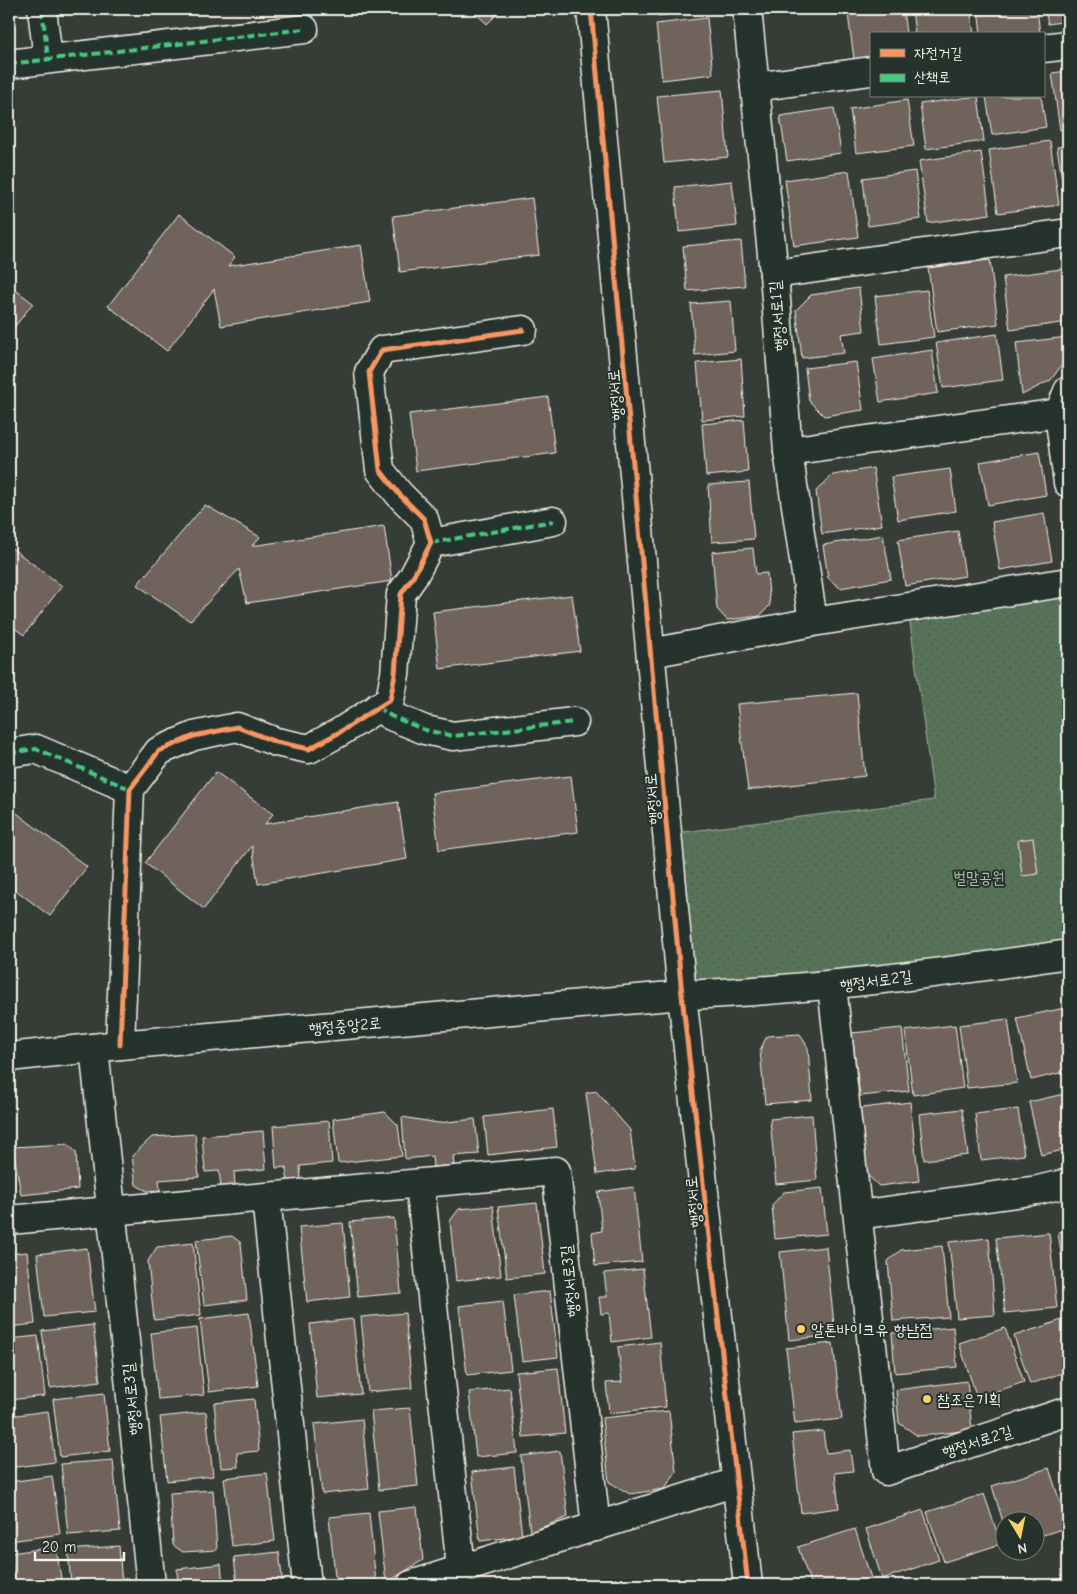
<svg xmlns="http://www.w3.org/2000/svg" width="1077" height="1594" viewBox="0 0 1077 1594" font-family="'Comic Neue','Poor Story',sans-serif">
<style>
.park{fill:url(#park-dots);stroke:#a6b2a0}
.building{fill:#6f635b;stroke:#f4f1e8}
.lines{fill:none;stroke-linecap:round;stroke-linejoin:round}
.minor-casing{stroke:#f4f1e8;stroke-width:31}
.tertiary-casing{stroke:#f4f1e8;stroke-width:31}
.minor{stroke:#26332d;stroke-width:28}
.tertiary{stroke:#26332d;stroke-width:28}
.quiet{stroke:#46c982;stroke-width:4;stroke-dasharray:8 4;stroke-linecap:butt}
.cycleway-casing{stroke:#26332d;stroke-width:8}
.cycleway{stroke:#f99763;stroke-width:5}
.poi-dot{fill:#ffd166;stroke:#26332d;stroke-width:2}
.labels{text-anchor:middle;stroke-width:4;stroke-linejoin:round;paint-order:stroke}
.street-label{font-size:16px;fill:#f4f1e8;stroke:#26332d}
.park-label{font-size:16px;fill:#b5bfaf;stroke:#26332d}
.poi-label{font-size:16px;fill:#f4f1e8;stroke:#26332d;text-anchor:start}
</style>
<defs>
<pattern id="park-dots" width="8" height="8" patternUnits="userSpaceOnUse" patternTransform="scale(1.25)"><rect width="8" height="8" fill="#577359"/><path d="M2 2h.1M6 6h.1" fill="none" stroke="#4f5b4f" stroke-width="1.8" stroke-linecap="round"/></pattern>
</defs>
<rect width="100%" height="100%" fill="#353d36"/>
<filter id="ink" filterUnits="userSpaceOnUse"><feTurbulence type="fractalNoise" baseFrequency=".02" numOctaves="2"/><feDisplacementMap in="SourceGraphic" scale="10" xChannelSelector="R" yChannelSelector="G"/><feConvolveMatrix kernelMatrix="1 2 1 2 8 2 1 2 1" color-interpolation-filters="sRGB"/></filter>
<g filter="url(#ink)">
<polygon class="park" points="1068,582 1068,954 682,995 668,834 934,800 908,608"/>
<g class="building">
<polygon points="471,9 502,9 487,24"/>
<polygon points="657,9 707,9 707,10 658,16"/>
<polygon points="883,9 903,9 906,34 871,34 871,56 854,59 848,14"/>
<polygon points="912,9 970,9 974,34 915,34"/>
<polygon points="978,9 1037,9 1040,34 981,34"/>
<polygon points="1045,9 1068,9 1068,21 1048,24"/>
<polygon points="707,18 713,74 662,80 656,24"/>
<polygon points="1068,71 1068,129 1060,130 1052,73"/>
<polygon points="722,90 728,157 664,163 657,96"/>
<polygon points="978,96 984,141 926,149 920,104"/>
<polygon points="986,96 1041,96 1046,127 992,135"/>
<polygon points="907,100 914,146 856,153 850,109"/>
<polygon points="834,108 841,153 787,161 780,116"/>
<polygon points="1050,141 1059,205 998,213 989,150"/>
<polygon points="1068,146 1068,199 1065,200 1057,147"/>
<polygon points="981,152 990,214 928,223 919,161"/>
<polygon points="849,171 858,237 794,246 785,180"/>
<polygon points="915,171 921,219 868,226 863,178"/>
<polygon points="732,181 737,226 679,232 675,187"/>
<polygon points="532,198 539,255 400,272 393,216"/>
<polygon points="179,214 235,257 228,266 361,245 370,302 221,326 214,289 167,351 108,306"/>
<polygon points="741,241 745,286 687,291 683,246"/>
<polygon points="990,260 998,324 937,332 928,268"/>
<polygon points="1068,268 1068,322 1010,330 1003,277"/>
<polygon points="9,285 33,303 9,334"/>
<polygon points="859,288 864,331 841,334 844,353 802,358 796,310 811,295"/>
<polygon points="927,290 934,337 881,344 875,296"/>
<polygon points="731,301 735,351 695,355 691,304"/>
<polygon points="997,334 1003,380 943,388 936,343"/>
<polygon points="1068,337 1066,359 1051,380 1022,395 1016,343"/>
<polygon points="932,350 938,393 880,402 873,359"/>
<polygon points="741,359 745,416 702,420 697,363"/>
<polygon points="856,362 863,410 824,416 809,401 805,368"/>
<polygon points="548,397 555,453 416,471 409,414"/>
<polygon points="744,420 748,472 706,476 702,424"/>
<polygon points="1039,452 1046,495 988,505 980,462"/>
<polygon points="873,468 882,525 822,534 816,491 833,475"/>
<polygon points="950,469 956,511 898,520 891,477"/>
<polygon points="749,482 754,539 712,542 708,485"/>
<polygon points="205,505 260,537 252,546 384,526 392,581 247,603 239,569 190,621 137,585"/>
<polygon points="1044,513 1052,561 1000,570 992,522"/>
<polygon points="958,531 965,576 905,586 898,540"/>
<polygon points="883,535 891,579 840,588 828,578 823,545"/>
<polygon points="9,546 62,586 24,635 9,624"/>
<polygon points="753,548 756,574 767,573 770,605 760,616 727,620 717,609 712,552"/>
<polygon points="572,595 580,651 440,669 433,612"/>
<polygon points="857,693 865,776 748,790 737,704"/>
<polygon points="216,772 273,814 265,824 398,802 407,859 258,884 252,846 204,909 145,863"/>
<polygon points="571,776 578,832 439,850 432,793"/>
<polygon points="9,807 87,867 50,916 9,885"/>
<polygon points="1033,838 1038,874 1022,876 1018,840"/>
<polygon points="1065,1008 1068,1023 1068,1071 1031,1080 1017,1018"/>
<polygon points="1008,1019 1017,1083 967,1088 959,1025"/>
<polygon points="955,1025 963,1088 913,1095 905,1031"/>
<polygon points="902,1028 909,1091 860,1096 852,1033"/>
<polygon points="800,1034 808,1048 812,1100 765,1104 760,1050 767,1036"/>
<polygon points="596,1091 630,1130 635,1169 597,1174 586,1093"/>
<polygon points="1068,1093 1068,1149 1041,1155 1029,1102"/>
<polygon points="910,1102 919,1181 879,1186 863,1171 855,1109"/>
<polygon points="553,1109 557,1147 488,1155 484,1117"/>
<polygon points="962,1109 968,1155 924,1160 919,1114"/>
<polygon points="1018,1109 1024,1155 981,1160 975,1114"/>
<polygon points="385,1112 398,1125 402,1156 338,1163 333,1119"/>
<polygon points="812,1115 817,1180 776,1184 770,1119"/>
<polygon points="402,1117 438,1123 475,1119 479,1154 453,1156 454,1165 433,1167 432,1156 405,1159"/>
<polygon points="329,1121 332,1163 300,1166 301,1182 288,1183 286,1167 276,1168 273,1126"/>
<polygon points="263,1131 266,1169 234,1172 235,1186 221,1187 219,1171 205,1172 202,1136"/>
<polygon points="195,1134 199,1177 159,1180 160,1190 147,1191 136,1185 132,1156 152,1137"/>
<polygon points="67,1144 76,1152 78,1189 21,1195 13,1147"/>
<polygon points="634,1187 642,1262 595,1266 592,1233 602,1231 598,1192"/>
<polygon points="822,1188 827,1234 775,1239 772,1205 784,1192"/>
<polygon points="537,1203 545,1274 507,1278 498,1207"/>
<polygon points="493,1206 501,1276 456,1281 450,1221 459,1209"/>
<polygon points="394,1218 401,1293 358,1297 350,1222"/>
<polygon points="343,1223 350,1297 307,1302 299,1227"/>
<polygon points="1068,1231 1068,1303 1058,1232"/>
<polygon points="1049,1233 1057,1308 1005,1313 996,1238"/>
<polygon points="232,1236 241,1243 247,1300 204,1305 196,1240"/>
<polygon points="989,1238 995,1315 957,1318 949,1242"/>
<polygon points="193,1243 201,1315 154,1320 148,1261 157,1247"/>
<polygon points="942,1246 949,1317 893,1321 888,1261 901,1250"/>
<polygon points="826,1247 835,1335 789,1340 780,1252"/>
<polygon points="87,1248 95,1312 44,1317 37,1254"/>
<polygon points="27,1252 35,1324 9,1327 9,1254"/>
<polygon points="643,1269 651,1337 612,1342 609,1313 601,1314 599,1297 607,1297 604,1273"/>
<polygon points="550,1291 558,1357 522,1361 514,1295"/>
<polygon points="503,1301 511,1370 467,1375 459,1306"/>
<polygon points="249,1313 258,1386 209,1392 200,1319"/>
<polygon points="405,1313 412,1388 368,1392 361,1317"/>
<polygon points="1068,1318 1068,1371 1030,1384 1014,1336"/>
<polygon points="353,1319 361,1394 317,1398 310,1324"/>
<polygon points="93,1325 100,1381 50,1388 42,1331"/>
<polygon points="953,1327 957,1367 895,1373 892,1333"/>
<polygon points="197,1328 204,1395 158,1399 151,1333"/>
<polygon points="1005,1328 1024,1382 977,1398 959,1343"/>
<polygon points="38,1336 45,1396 9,1400 9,1339"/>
<polygon points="660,1342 666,1407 609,1413 606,1383 622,1382 618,1347"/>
<polygon points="833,1343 842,1419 795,1424 786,1348"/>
<polygon points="558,1368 565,1433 523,1437 516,1372"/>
<polygon points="967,1381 972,1430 918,1436 899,1423 896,1390"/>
<polygon points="510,1388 517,1453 476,1457 469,1392"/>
<polygon points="104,1393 110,1451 60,1457 53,1399"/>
<polygon points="254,1399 259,1451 237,1453 238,1467 221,1468 214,1403"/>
<polygon points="410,1408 418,1486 379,1490 371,1411"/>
<polygon points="48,1411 55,1462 9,1468 9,1416"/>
<polygon points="669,1411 676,1472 664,1489 630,1494 609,1482 602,1418"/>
<polygon points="206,1412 213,1476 167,1481 160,1417"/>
<polygon points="362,1419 369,1489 322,1494 314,1424"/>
<polygon points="823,1431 826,1453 850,1450 853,1471 835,1473 839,1508 801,1513 792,1434"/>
<polygon points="560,1451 568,1517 530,1532 521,1456"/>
<polygon points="113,1460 120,1531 68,1535 61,1464"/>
<polygon points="514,1467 522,1536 480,1541 472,1472"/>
<polygon points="1049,1468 1068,1527 1034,1538 1034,1522 1004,1522 1004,1525 992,1486"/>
<polygon points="267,1473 275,1541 232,1546 224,1478"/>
<polygon points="52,1476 60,1534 10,1541 9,1482"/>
<polygon points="213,1490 217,1550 183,1552 173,1545 170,1493"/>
<polygon points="984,1494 1001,1544 944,1562 927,1512"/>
<polygon points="417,1507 423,1560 386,1583 378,1511"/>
<polygon points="923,1510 939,1560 882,1579 866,1529"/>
<polygon points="369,1513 376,1583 350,1585 335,1576 329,1517"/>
<polygon points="855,1529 871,1578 850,1585 811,1585 798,1547"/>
<polygon points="119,1546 122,1585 71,1585 68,1550"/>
<polygon points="56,1547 62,1585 15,1585 10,1553"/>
<polygon points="279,1552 283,1585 237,1585 234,1557"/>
<polygon points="221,1564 223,1585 178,1585 177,1569"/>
</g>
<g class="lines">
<g class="minor-casing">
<g id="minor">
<polyline points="42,9 48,59"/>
<polyline points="747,9 774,274 788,451 813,622"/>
<polyline points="1043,48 1068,45"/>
<polyline points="9,64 304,29"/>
<polyline points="755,87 871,71"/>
<polyline points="774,274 1068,233"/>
<polyline points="1068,391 1059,413 1068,483"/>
<polyline points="788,451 1059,413"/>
<polyline points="431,543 553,521"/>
<polyline points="651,653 813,622 1068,582"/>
<polyline points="378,707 391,716 425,730 453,736 574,722"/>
<polyline points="9,753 36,749 130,789"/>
<polyline points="832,986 886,1471 1068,1411"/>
<path d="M 682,995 C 812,990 940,974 1068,954"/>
<polyline points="120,1045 130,789 159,751 194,736 237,727 276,742 309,749 340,732 390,700 395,674 401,594 413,577 431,543 424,519 399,494 380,470 369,372 382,350 523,330"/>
<polyline points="94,1048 151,1585"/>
<polyline points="420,1184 461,1569"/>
<polyline points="266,1198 307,1585"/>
<polyline points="858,1215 1038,1190 1068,1183"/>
<polyline points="9,1220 556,1171 596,1527"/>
<polyline points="411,1585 736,1482"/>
</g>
</g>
<g class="tertiary-casing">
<g id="tertiary">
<polyline points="591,9 682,995 748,1585"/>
<polyline points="9,1057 120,1045 682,995"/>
</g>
</g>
<use href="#minor" class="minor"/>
<use href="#tertiary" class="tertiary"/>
<g class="quiet">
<polyline points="42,9 48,59"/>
<polyline points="9,64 304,29"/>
<polyline points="431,543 553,521"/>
<polyline points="378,707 391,716 425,730 453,736 574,722"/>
<polyline points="9,753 36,749 130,789"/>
</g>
<g class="cycleway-casing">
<g id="cycleway">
<polyline points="591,9 682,995 748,1585"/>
<polyline points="120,1045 130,789 159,751 194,736 237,727 276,742 309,749 340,732 390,700 395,674 401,594 413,577 431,543 424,519 399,494 380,470 369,372 382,350 523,330"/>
</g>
</g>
<use href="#cycleway" class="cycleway"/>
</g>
</g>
<g class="poi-dot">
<circle cx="801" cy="1329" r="5"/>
<circle cx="927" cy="1399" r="5"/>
</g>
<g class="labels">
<g class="street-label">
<text transform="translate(777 316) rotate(-95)" y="6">행정서로1길</text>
<text transform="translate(615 395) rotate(-95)" y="6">행정서로</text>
<text transform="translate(652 799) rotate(-95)" y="6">행정서로</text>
<text transform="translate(876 980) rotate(-8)" y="6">행정서로2길</text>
<text transform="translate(345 1025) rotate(-5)" y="6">행정중앙2로</text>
<text transform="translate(693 1202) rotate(-96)" y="6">행정서로</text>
<text transform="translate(569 1281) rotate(-96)" y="6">행정서로3길</text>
<text transform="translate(131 1399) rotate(-96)" y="6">행정서로3길</text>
<text transform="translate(977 1441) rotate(-18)" y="6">행정서로2길</text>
</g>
<g class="park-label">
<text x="979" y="883">벌말공원</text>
</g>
<g class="poi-label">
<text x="811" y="1335">알톤바이크유 향남점</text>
<text x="937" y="1405">참조은기획</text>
</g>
</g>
<rect width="1077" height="1594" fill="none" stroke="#26332d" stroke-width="30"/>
<rect x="15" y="15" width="1047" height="1564" fill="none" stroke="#f4f1e8" stroke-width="2" filter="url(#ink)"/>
<rect x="870" y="32" width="175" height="65" fill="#26332d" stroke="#787f78"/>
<rect x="880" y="49" width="25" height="8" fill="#f99763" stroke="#787f78"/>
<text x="914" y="58" font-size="15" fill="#f4f1e8">자전거길</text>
<rect x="880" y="74" width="25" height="8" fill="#46c982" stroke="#787f78"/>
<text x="914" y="82" font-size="15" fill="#f4f1e8">산책로</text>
<g transform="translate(1020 1536) rotate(170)"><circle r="24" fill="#26332d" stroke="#787f78"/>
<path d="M0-4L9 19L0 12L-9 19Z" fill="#ffd166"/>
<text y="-8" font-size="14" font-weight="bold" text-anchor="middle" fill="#f4f1e8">N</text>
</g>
<path d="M35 1552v8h89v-8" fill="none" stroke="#f4f1e8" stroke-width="2.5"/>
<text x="42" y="1552" font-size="15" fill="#f4f1e8" stroke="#26332d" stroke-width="4" paint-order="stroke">20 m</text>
</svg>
